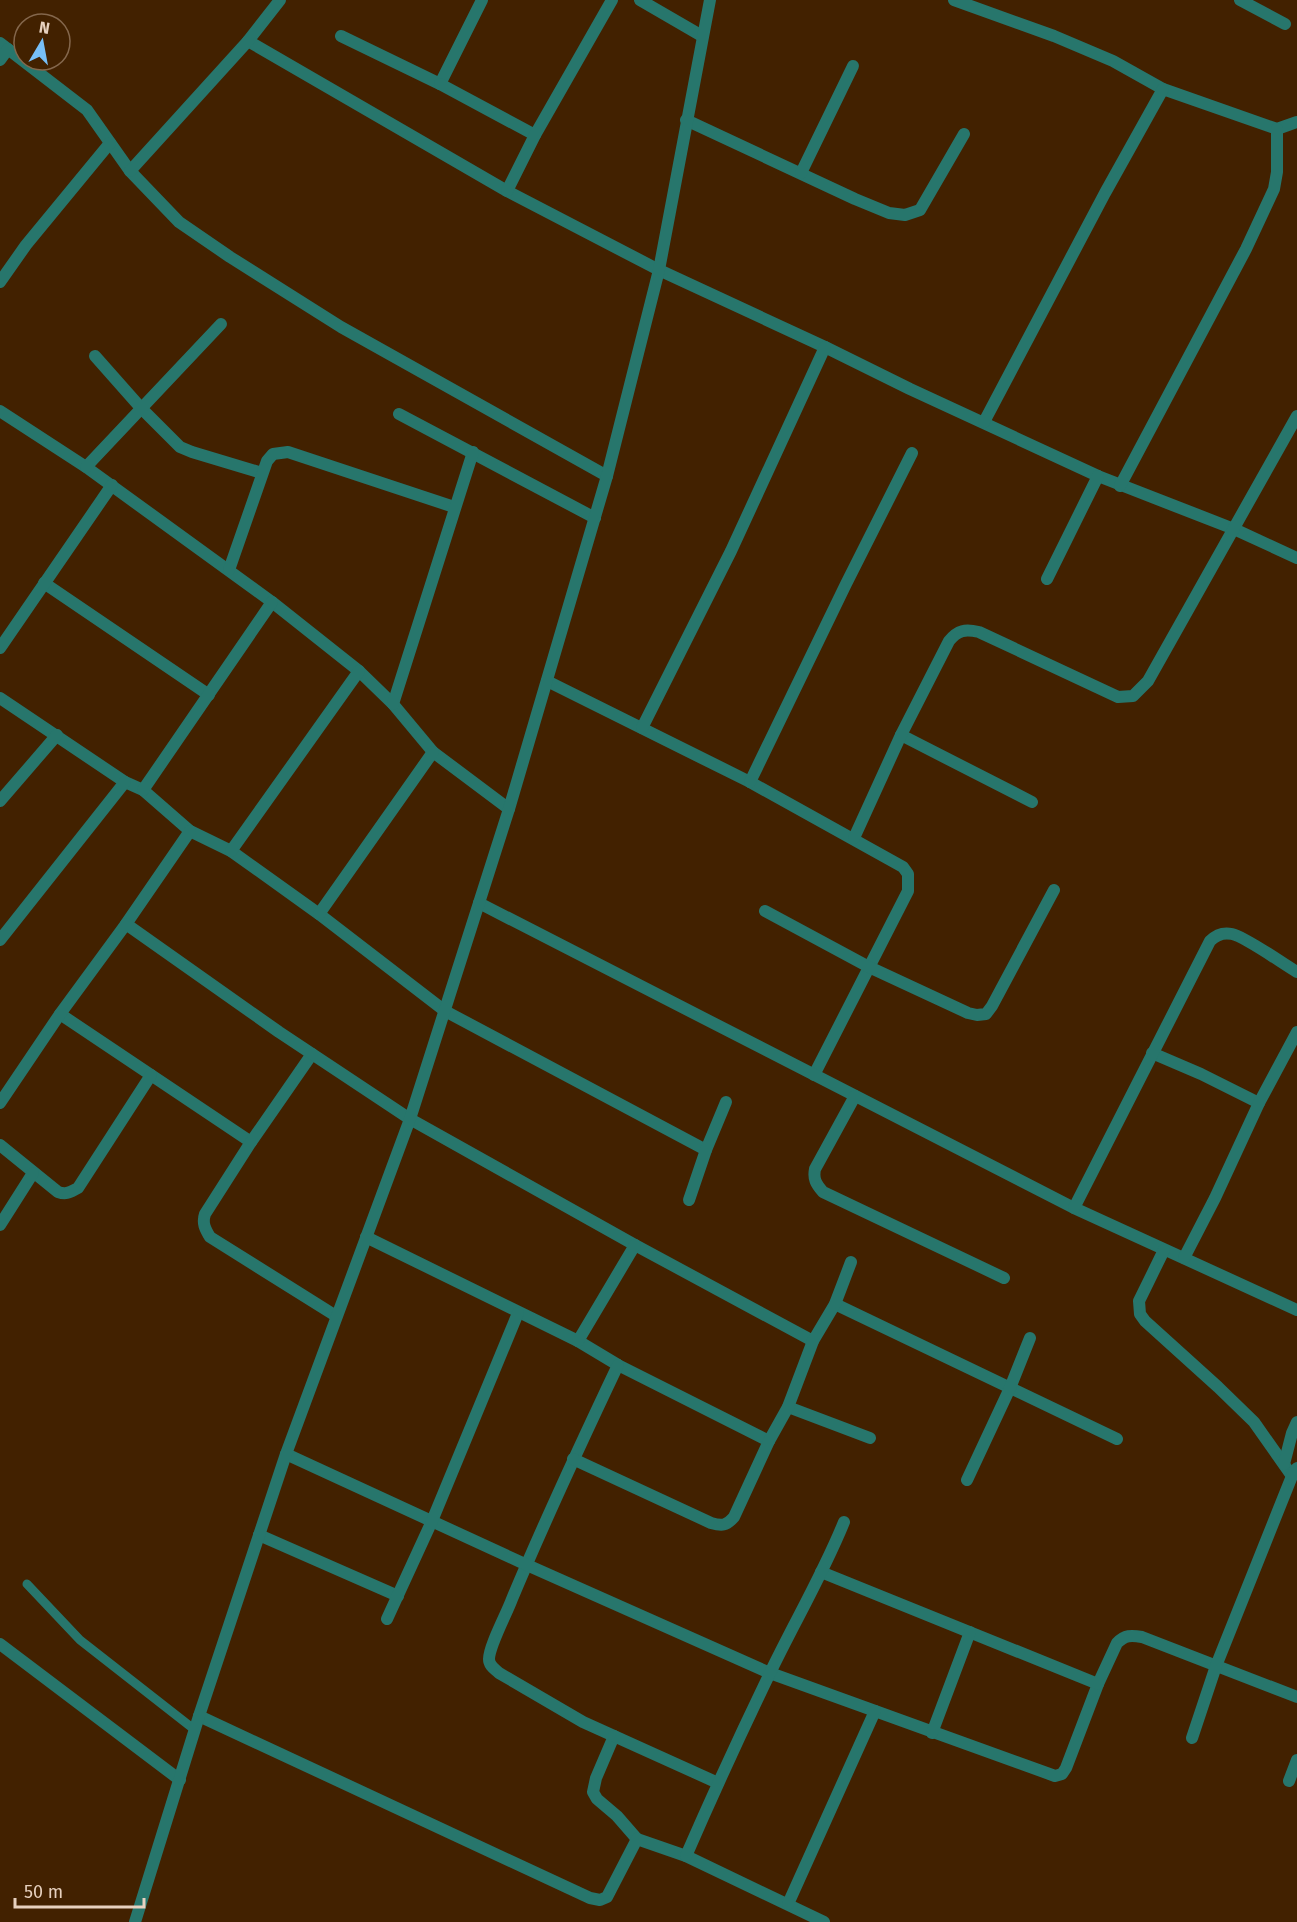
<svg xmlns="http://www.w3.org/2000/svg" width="1297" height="1922" viewBox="0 0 1297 1922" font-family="'Fira Sans',sans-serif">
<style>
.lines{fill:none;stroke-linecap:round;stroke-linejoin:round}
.service{stroke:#27766c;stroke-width:9}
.minor{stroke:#27766c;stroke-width:12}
</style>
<rect width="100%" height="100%" fill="#422100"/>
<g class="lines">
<polyline class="service" points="27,1584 80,1640 195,1730"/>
<g class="minor">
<polyline points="640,0 702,36"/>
<polyline points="954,0 1054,36 1113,61 1163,89 1277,129 1297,122"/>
<polyline points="1240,0 1285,24"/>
<polyline points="341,36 440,84 482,0"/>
<polyline points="248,41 507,191 659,270 825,347 910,389 1098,476 1234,529 1297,558"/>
<polyline points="0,43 87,110 130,171 179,222 230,257 341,327 607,476"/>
<polyline points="0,60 8,49"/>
<polyline points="440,84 535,135"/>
<polyline points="686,120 855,199 889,213 905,215 920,210 964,134"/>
<polyline points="130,171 248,41 280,0"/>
<polyline points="801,173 853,66"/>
<polyline points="507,191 535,135 612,0"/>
<polyline points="0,282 26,245 110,143"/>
<polyline points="95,356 141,408 180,447 192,452 262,473"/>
<polyline points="0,411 86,467 272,602 359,671 393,704 433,752 509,809"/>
<polyline points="399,414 595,518"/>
<polyline points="984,422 1105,193 1163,89"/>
<polyline points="86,467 221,324"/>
<polyline points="1120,486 1246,249 1274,189 1277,172 1277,129"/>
<polyline points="229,570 267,461 273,454 288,452 454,507"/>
<polyline points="1047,579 1098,476"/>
<polyline points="44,583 209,695"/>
<polyline points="0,648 112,485"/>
<polyline points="547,681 750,782 903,867 908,874 908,891 814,1075"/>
<polyline points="0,698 125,782 143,790 190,831 231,851 319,914 445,1011 706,1150"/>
<polyline points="393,704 473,452"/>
<polyline points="642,728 731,551 825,347"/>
<polyline points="901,735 1032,802"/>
<polyline points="750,782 846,584 912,453"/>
<polyline points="143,790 272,602"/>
<polyline points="0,801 57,735"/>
<path d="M 854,838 L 901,735 L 949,641 C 958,630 965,629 979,632 L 1118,697 L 1133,696 L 1148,681 L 1297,416"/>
<polyline points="231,851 359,671"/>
<polyline points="479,903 1074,1208 1297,1310"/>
<polyline points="765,911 869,967 968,1013 977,1015 986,1014 992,1006 1054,890"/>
<polyline points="319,914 433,752"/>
<polyline points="126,924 190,831"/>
<polyline points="0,940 125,782"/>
<polyline points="60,1014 251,1142"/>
<polyline points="1152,1053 1201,1074 1259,1103"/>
<path d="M 312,1054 L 251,1142 L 205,1214 C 202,1223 205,1229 210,1237 L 336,1316"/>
<path d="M 855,1096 L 815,1169 C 813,1179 816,1184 823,1192 L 1004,1278"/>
<polyline points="0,1103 60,1014 126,924 279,1032 410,1119 635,1245 813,1341"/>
<path d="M 0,1145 L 58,1192 C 67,1195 70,1192 78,1188 L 151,1075"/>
<polyline points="689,1200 706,1150 726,1102"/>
<path d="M 1074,1208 L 1210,941 C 1216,935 1223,932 1232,934 C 1246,937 1283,964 1297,972"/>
<polyline points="0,1225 33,1173"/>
<polyline points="366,1237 578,1341 618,1365 769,1441"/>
<polyline points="1164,1250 1139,1301 1140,1314 1145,1321 1218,1387 1254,1422 1292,1476"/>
<polyline points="1184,1258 1215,1198 1259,1103 1297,1032"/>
<polyline points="835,1304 1117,1439"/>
<polyline points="578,1341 635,1245"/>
<path d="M 618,1365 C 581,1443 545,1520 512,1599 C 507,1613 489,1646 489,1659 C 489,1666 495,1669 499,1673 L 583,1722 L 614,1736 L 596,1778 L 593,1792 L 597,1799 L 617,1816 L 637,1839"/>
<polyline points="788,1407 870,1438"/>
<polyline points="286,1454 527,1565 770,1673 1055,1776 1062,1774 1066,1768 1098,1684"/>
<path d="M 573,1459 L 711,1523 C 722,1526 726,1526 734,1517 L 769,1441 L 788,1407 L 813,1341 L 835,1304 L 851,1262"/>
<polyline points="1284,1464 1292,1433 1297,1422"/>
<polyline points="967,1480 1010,1388 1030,1338"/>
<polyline points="259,1535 398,1596"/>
<path d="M 821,1572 L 1098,1684 L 1117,1643 C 1125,1635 1131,1635 1142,1637 L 1297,1697"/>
<polyline points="387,1619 432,1521 518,1313"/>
<polyline points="0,1644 180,1780"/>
<polyline points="199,1716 590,1898 600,1900 607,1897 637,1839 686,1856 824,1922"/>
<polyline points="932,1733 970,1632"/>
<polyline points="614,1736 718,1783"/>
<polyline points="1192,1738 1216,1666 1292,1476 1297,1468"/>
<polyline points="1289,1781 1297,1760"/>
<path d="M 686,1856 C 713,1794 741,1733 770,1673 C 794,1623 823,1574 844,1522"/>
<polyline points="788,1904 875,1711"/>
<polyline points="135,1922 199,1716 286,1454 410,1119 509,809 607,476 659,270 710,0"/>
</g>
</g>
<g transform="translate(42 42) rotate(10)"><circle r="28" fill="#422100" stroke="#84674c" stroke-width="1.5"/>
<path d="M0-4.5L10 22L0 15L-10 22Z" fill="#77bff7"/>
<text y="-9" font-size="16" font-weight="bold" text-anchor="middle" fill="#e7d1bf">N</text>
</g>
<path d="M15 1898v9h129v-9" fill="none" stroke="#e7d1bf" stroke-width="3"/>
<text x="24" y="1898" font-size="18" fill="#e7d1bf" stroke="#422100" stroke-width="4.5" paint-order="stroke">50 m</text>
</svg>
